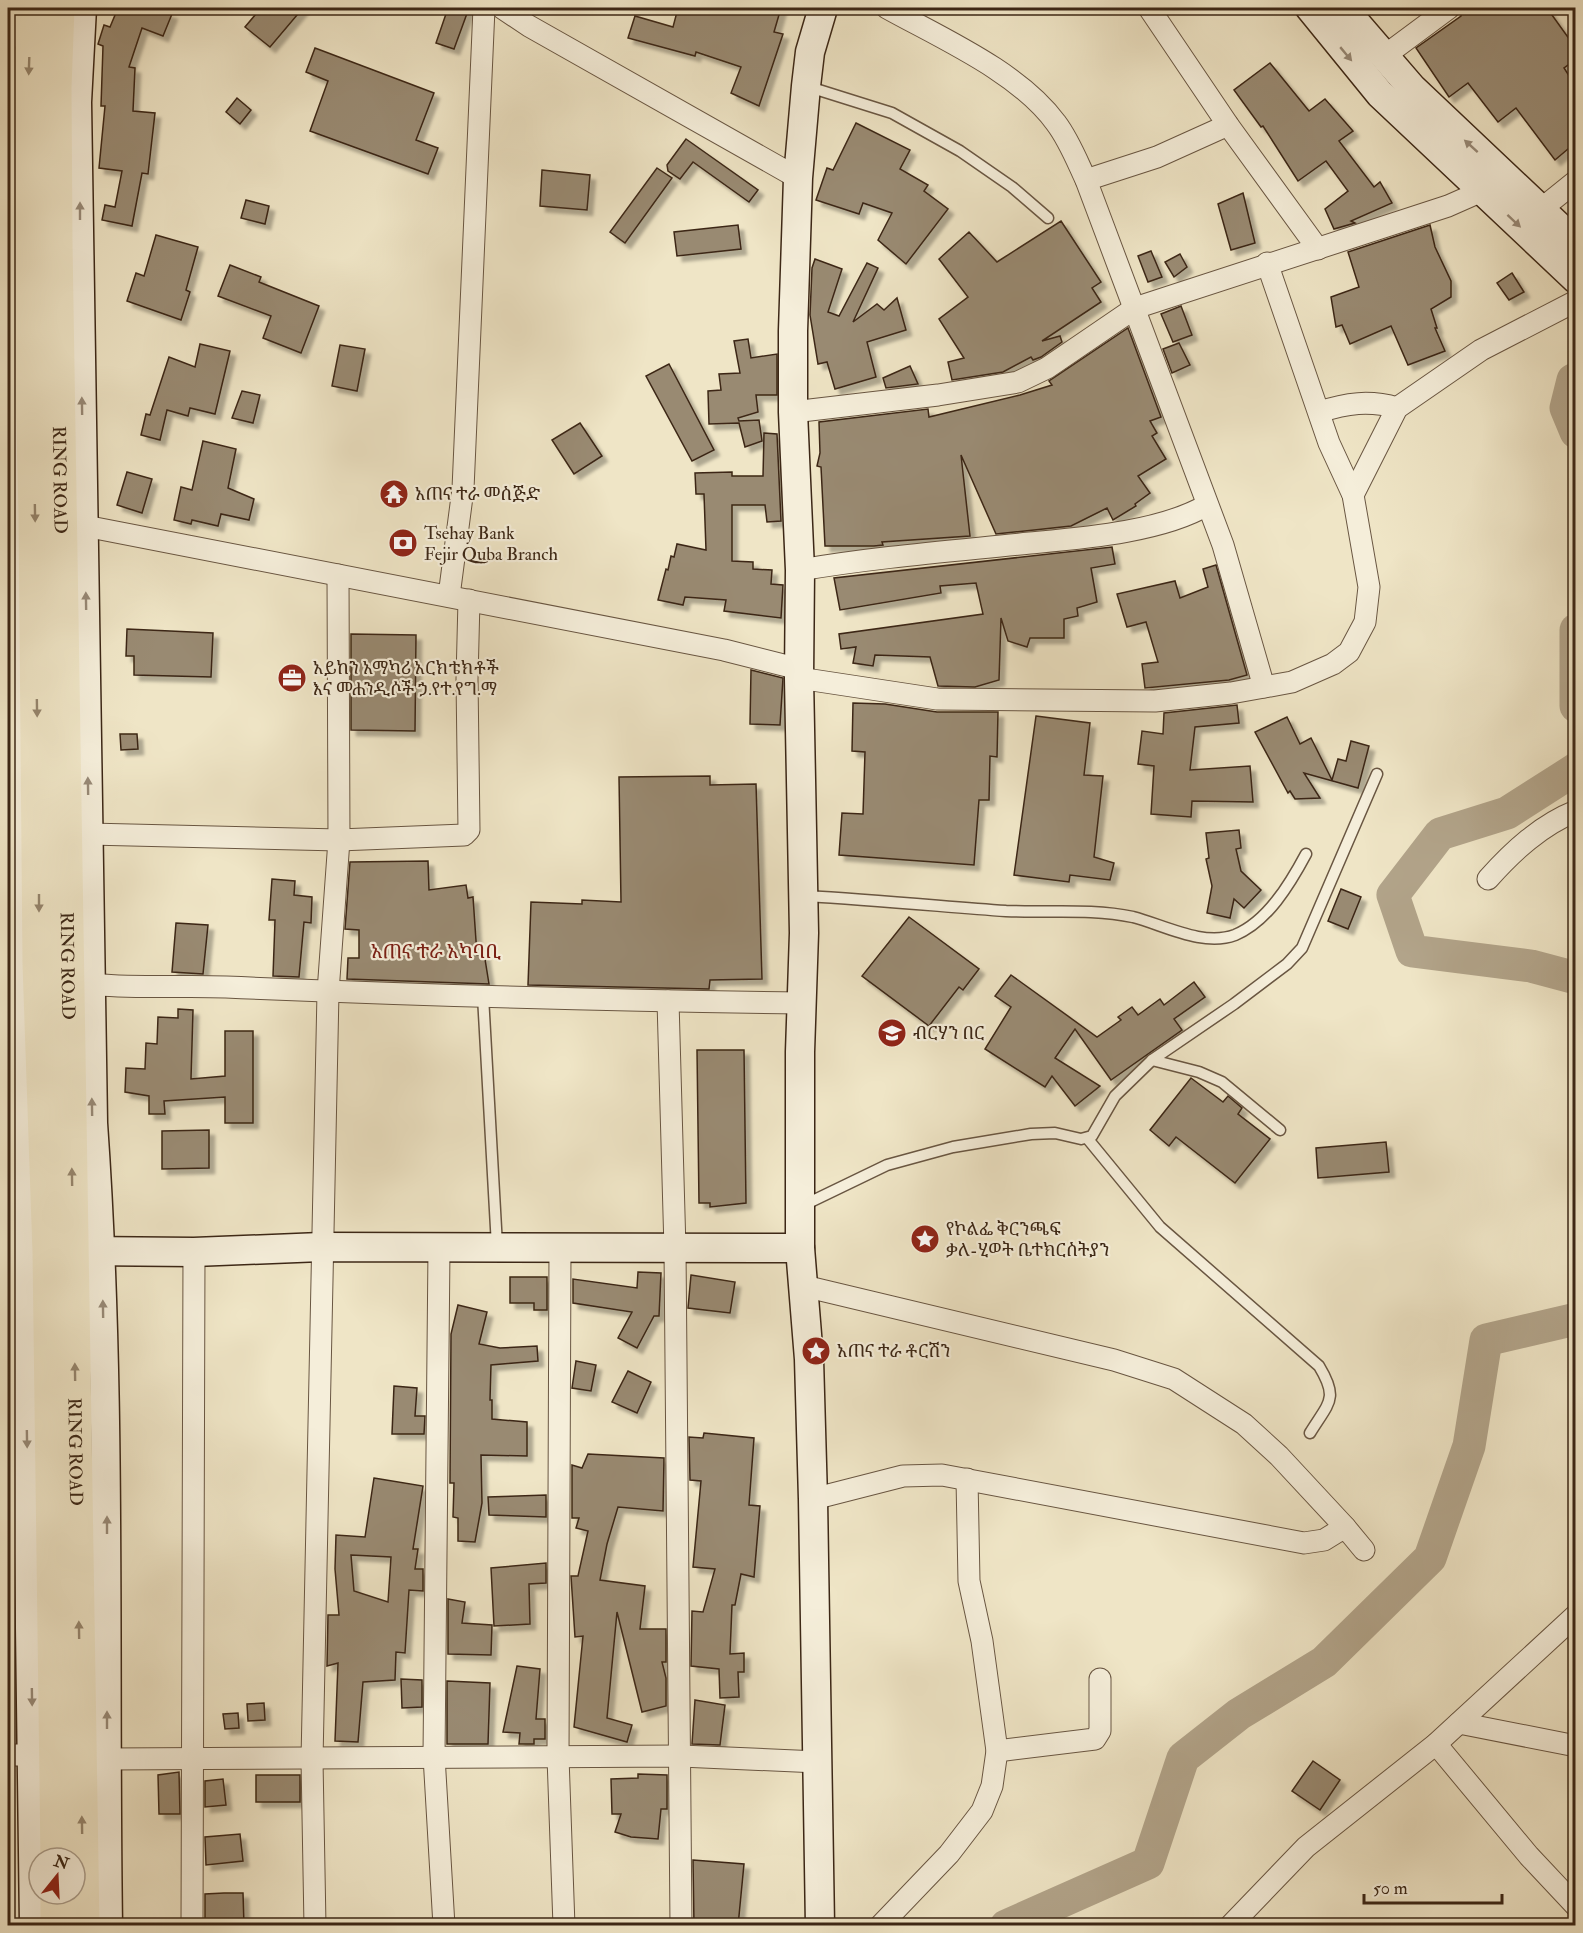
<svg xmlns="http://www.w3.org/2000/svg" width="1583" height="1933" viewBox="0 0 1583 1933" font-family="'IM FELL Double Pica','Noto Serif Ethiopic',serif">
<style>
.lines{fill:none;stroke-linecap:round;stroke-linejoin:round}
.river{stroke:#b2a48a;stroke-width:33}
.building{fill:#998a72;stroke:#3c2716;stroke-width:1.5;fill-rule:evenodd;filter:url(#shadow)}
.lane-casing{stroke:#695642;stroke-width:13}
.street-casing{stroke:#695642;stroke-width:23}
.secondary-casing{stroke:#3c2716;stroke-width:31}
.highway-casing{stroke:#3c2716;stroke-width:35}
.lane{stroke:#f5eeda;stroke-width:10}
.street{stroke:#f5eeda;stroke-width:21}
.secondary{stroke:#f5eeda;stroke-width:28}
.highway{stroke:#efe5c6;stroke-width:33}
.oneway{fill:#988a78}
.oneway2{fill:#96866e}
.labels{text-anchor:middle;stroke-width:4.5;stroke-linejoin:round;paint-order:stroke}
.street-label{font-size:18px;fill:#3c2716;stroke:#f5eeda}
.poi-label{font-size:18px;fill:#3c2716;stroke:#f5eeda;text-anchor:start}
.neighbourhood-label{font-size:20px;fill:#7a1f14;stroke:#f5eeda}
</style>
<defs>
<filter id="shadow"><feDropShadow dx="5.5" dy="5.5" stdDeviation="1.5" flood-color="#0004"/></filter>
</defs>
<rect width="100%" height="100%" fill="#efe5c6"/>
<filter id="stains"><feTurbulence type="fractalNoise" baseFrequency=".00333" numOctaves="4"/><feColorMatrix values="0 0 0 0 .2 0 0 0 0 .09 0 0 0 0 .02 0 0 0 .5 -.17"/></filter>
<radialGradient id="worn" r=".72"><stop offset=".6" stop-color="#630" stop-opacity="0"/><stop offset="1" stop-color="#630" stop-opacity=".3"/></radialGradient>
<g class="lines">
<g class="river">
<polyline points="1576,380 1573,380 1566,408 1576,432"/>
<polyline points="1576,630 1576,706"/>
<polyline points="1576,769 1507,813 1440,834 1393,895 1412,951 1531,966 1576,978"/>
<polyline points="1006,1926 1148,1863 1183,1758 1239,1714 1324,1662 1430,1558 1469,1446 1486,1340 1576,1319"/>
</g>
</g>
<g class="building">
<polygon points="118,8 154,8 172,14 163,36 142,28 129,67 135,68 133,111 155,113 148,174 142,173 132,226 102,220 105,205 115,207 122,171 99,168 105,106 101,106 103,46 98,44 104,25 110,27"/>
<polygon points="261,8 303,8 270,47 245,27"/>
<polygon points="448,8 469,8 454,49 436,43"/>
<polygon points="678,8 717,14 717,8 781,8 774,32 783,34 759,106 731,93 741,67 696,52 695,56 628,38 635,16 673,27"/>
<polygon points="1462,8 1547,8 1575,47 1575,60 1564,68 1575,85 1575,143 1555,160 1516,108 1498,122 1468,83 1449,97 1416,48 1461,16"/>
<polygon points="315,48 434,93 416,140 438,148 428,174 310,131 328,81 306,72"/>
<polygon points="1270,63 1309,111 1325,99 1353,131 1339,141 1374,187 1380,182 1392,203 1351,221 1355,223 1334,229 1325,209 1348,191 1326,161 1298,181 1263,126 1261,127 1234,90"/>
<polygon points="237,98 251,110 240,124 226,112"/>
<polygon points="856,123 910,150 900,169 928,185 924,191 948,209 906,264 878,240 892,213 863,203 859,214 816,200 827,168 833,170"/>
<polygon points="686,139 758,190 749,202 693,162 680,179 668,171 667,165"/>
<polygon points="657,168 672,178 625,243 610,232"/>
<polygon points="542,170 590,175 587,210 540,206"/>
<polygon points="1243,193 1255,243 1231,250 1218,204"/>
<polygon points="246,200 269,206 265,224 241,218"/>
<polygon points="1061,221 1101,282 1092,288 1101,302 1042,341 1060,336 1062,342 1041,357 1033,360 1031,357 1003,372 952,380 948,362 964,358 939,319 968,297 939,259 969,232 997,262"/>
<polygon points="738,225 741,249 677,256 674,232"/>
<polygon points="1430,225 1435,247 1451,281 1451,297 1431,309 1437,328 1435,328 1445,351 1408,365 1391,326 1350,344 1342,325 1336,327 1331,297 1359,287 1348,252"/>
<polygon points="156,235 198,247 186,290 190,292 181,320 127,301 136,273 144,276"/>
<polygon points="1151,251 1162,277 1148,282 1138,256"/>
<polygon points="1180,254 1187,267 1174,277 1165,262"/>
<polygon points="815,259 842,269 828,312 839,316 867,263 878,268 853,322 877,304 884,310 897,298 906,330 867,342 876,377 835,389 827,362 818,364 810,315 812,268"/>
<polygon points="230,265 261,277 259,282 319,306 301,353 263,338 271,316 218,296"/>
<polygon points="1512,273 1524,292 1509,300 1497,283"/>
<polygon points="1181,306 1192,335 1173,342 1161,314"/>
<polygon points="1128,328 1161,417 1150,421 1157,433 1152,436 1166,459 1138,476 1150,493 1135,504 1136,506 1113,520 1107,508 1071,526 996,534 961,455 970,536 882,542 883,545 874,546 825,546 821,467 817,466 820,453 819,422 928,409 929,417 1020,395 1052,385 1049,381"/>
<polygon points="748,339 751,358 777,354 777,395 756,395 758,412 738,418 739,421 759,420 762,441 745,447 739,423 709,424 708,391 721,390 719,374 740,373 734,341"/>
<polygon points="1179,343 1190,365 1172,373 1163,349"/>
<polygon points="200,344 230,351 215,414 190,408 188,416 167,410 160,440 141,435 146,414 150,415 169,357 195,367"/>
<polygon points="340,345 365,349 357,391 332,386"/>
<polygon points="669,364 714,450 692,461 646,376"/>
<polygon points="910,366 918,384 886,388 883,378"/>
<polygon points="242,391 260,395 253,423 232,418"/>
<polygon points="580,423 602,456 574,474 552,440"/>
<polygon points="764,433 777,434 781,521 767,522 765,505 732,505 732,561 753,562 753,569 772,570 771,584 783,585 781,618 724,611 726,600 685,597 683,605 658,600 666,569 668,570 671,556 674,557 677,544 706,550 704,494 696,494 695,473 732,472 732,476 763,476"/>
<polygon points="203,441 236,449 228,488 254,499 249,520 221,514 218,526 192,520 191,524 174,520 181,487 192,490"/>
<polygon points="127,472 152,479 142,513 117,505"/>
<polygon points="1112,547 1115,564 1091,568 1097,602 1077,608 1078,616 1064,619 1064,638 1030,638 1027,647 1008,641 1001,618 999,680 975,687 938,686 930,657 875,655 873,666 853,663 856,647 841,649 839,634 983,614 976,583 940,586 941,593 840,610 834,578"/>
<polygon points="1216,565 1247,675 1229,680 1145,688 1142,664 1158,662 1146,622 1127,627 1117,594 1175,581 1180,598 1208,587 1203,569"/>
<polygon points="127,629 213,633 211,677 134,675 134,656 126,656"/>
<polygon points="351,634 416,635 415,731 351,730"/>
<polygon points="751,670 783,678 780,725 750,724"/>
<polygon points="853,703 885,704 937,712 998,712 997,757 990,756 989,800 979,800 974,865 839,855 842,813 863,814 865,752 852,751"/>
<polygon points="1237,705 1239,723 1195,727 1190,770 1250,766 1253,802 1192,801 1191,817 1151,814 1154,766 1138,764 1142,731 1163,734 1164,713"/>
<polygon points="1036,716 1090,723 1084,775 1103,776 1094,857 1114,863 1110,880 1070,875 1069,882 1014,875"/>
<polygon points="1287,717 1300,744 1311,738 1332,780 1338,759 1346,761 1351,741 1369,746 1358,788 1304,773 1320,798 1295,799 1290,791 1288,793 1255,732"/>
<polygon points="120,734 137,734 138,749 121,750"/>
<polygon points="710,776 710,785 756,784 762,979 710,980 709,989 528,985 531,902 582,904 582,900 621,902 619,777"/>
<polygon points="1239,830 1241,848 1236,849 1241,871 1261,890 1244,908 1234,899 1230,918 1207,913 1212,886 1206,859 1209,858 1206,833"/>
<polygon points="428,861 429,890 466,885 468,898 473,897 477,955 484,953 489,984 347,979 348,958 359,958 359,930 345,929 350,862"/>
<polygon points="272,879 295,881 294,895 312,897 311,923 304,922 299,977 273,976 275,920 269,920"/>
<polygon points="1341,889 1361,897 1348,929 1328,921"/>
<polygon points="909,917 979,969 963,990 959,987 929,1026 862,976"/>
<polygon points="176,923 208,925 203,974 172,972"/>
<polygon points="1011,975 1097,1037 1121,1020 1118,1017 1132,1007 1138,1015 1160,999 1164,1005 1194,982 1205,997 1174,1019 1182,1030 1111,1080 1075,1029 1055,1058 1100,1086 1075,1106 1052,1076 1045,1087 985,1049 1011,1007 995,996"/>
<polygon points="178,1009 193,1010 191,1079 225,1076 225,1031 253,1031 253,1123 225,1123 225,1097 164,1101 165,1114 149,1114 149,1096 125,1092 126,1068 145,1069 146,1043 157,1044 158,1017 178,1018"/>
<polygon points="697,1050 744,1050 746,1203 710,1207 710,1203 699,1203"/>
<polygon points="1191,1078 1223,1102 1228,1096 1242,1108 1238,1114 1270,1139 1235,1183 1176,1137 1169,1146 1150,1130"/>
<polygon points="209,1130 209,1168 162,1169 162,1131"/>
<polygon points="1386,1142 1389,1172 1318,1178 1316,1148"/>
<polygon points="638,1272 661,1273 659,1316 654,1316 637,1348 618,1338 632,1312 573,1303 573,1279 637,1288"/>
<polygon points="691,1275 735,1282 730,1313 688,1308"/>
<polygon points="510,1277 547,1277 547,1310 534,1310 534,1303 510,1303"/>
<polygon points="458,1305 487,1312 479,1344 500,1348 537,1346 538,1361 491,1365 490,1400 492,1400 492,1419 527,1422 527,1456 481,1455 482,1503 475,1542 458,1541 458,1518 453,1517 454,1483 450,1483 451,1334"/>
<polygon points="576,1361 596,1365 591,1391 572,1388"/>
<polygon points="628,1371 651,1382 637,1413 612,1402"/>
<polygon points="394,1386 417,1388 415,1416 425,1416 424,1434 392,1434"/>
<polygon points="704,1433 754,1438 749,1505 760,1506 754,1577 741,1574 735,1605 732,1605 730,1654 744,1653 744,1672 738,1672 739,1697 720,1698 719,1669 691,1666 692,1611 703,1612 715,1569 693,1567 701,1481 690,1480 689,1437 703,1438"/>
<polygon points="588,1454 664,1458 663,1511 618,1507 607,1544 600,1580 645,1586 640,1629 666,1629 666,1662 662,1662 666,1678 666,1706 642,1712 617,1612 607,1718 632,1725 627,1742 574,1727 583,1636 575,1637 571,1576 578,1576 588,1531 576,1528 579,1518 572,1518 572,1465 582,1468"/>
<path d="M 374,1478 L 423,1486 L 413,1549 L 418,1549 L 415,1569 L 423,1569 L 423,1591 L 409,1590 L 405,1653 L 396,1652 L 395,1680 L 363,1682 L 358,1742 L 335,1741 L 338,1663 L 327,1666 L 328,1615 L 339,1615 L 335,1569 L 336,1535 L 365,1537 ZM 351,1555 L 391,1557 L 388,1602 L 354,1591 Z"/>
<polygon points="546,1495 546,1517 489,1515 488,1497"/>
<polygon points="546,1563 546,1583 529,1584 530,1624 494,1626 491,1568"/>
<polygon points="448,1599 465,1602 462,1623 492,1625 491,1655 448,1654"/>
<polygon points="517,1666 540,1669 536,1719 545,1719 545,1739 534,1739 534,1744 519,1744 520,1733 503,1732"/>
<polygon points="401,1679 422,1680 422,1707 402,1708"/>
<polygon points="447,1681 490,1683 488,1744 447,1744"/>
<polygon points="695,1700 725,1705 720,1745 692,1744"/>
<polygon points="264,1703 265,1720 248,1721 247,1704"/>
<polygon points="238,1713 239,1728 225,1729 223,1714"/>
<polygon points="1313,1761 1340,1780 1320,1810 1292,1791"/>
<polygon points="179,1772 180,1814 159,1814 158,1775"/>
<polygon points="638,1774 667,1775 667,1809 661,1809 658,1839 631,1837 615,1832 621,1814 612,1814 611,1779 638,1778"/>
<rect x="256" y="1775" width="44" height="27"/>
<polygon points="223,1779 226,1805 205,1807 205,1781"/>
<polygon points="240,1834 243,1861 206,1865 205,1837"/>
<polygon points="693,1860 744,1864 738,1926 694,1926"/>
<polygon points="224,1893 243,1893 244,1925 225,1925 224,1920 205,1919 205,1894"/>
</g>
<g class="lines">
<g class="lane-casing">
<g id="lane">
<polyline points="806,86 892,113 960,151 1012,187 1048,218"/>
<path d="M 806,896 C 873,900 939,906 1006,911 C 1047,913 1092,908 1133,917 C 1164,925 1203,947 1235,935 C 1267,922 1290,884 1306,854"/>
<polyline points="483,996 497,1246"/>
<polyline points="1152,1060 1199,1072 1222,1082 1280,1130"/>
<path d="M 1087,1138 L 1160,1227 L 1319,1366 C 1339,1399 1329,1402 1310,1433"/>
<polyline points="802,1206 887,1165 953,1147 1031,1134 1055,1133 1081,1139 1092,1136 1115,1096 1152,1060 1234,1004 1287,964 1302,948 1377,774"/>
</g>
</g>
<g class="street-casing">
<g id="street">
<polyline points="502,8 529,26 798,178"/>
<path d="M 887,8 C 941,38 1019,72 1056,123 C 1069,140 1077,161 1086,180 L 1223,545 L 1264,687"/>
<polyline points="1149,8 1228,125 1318,249"/>
<polyline points="1383,57 1449,8"/>
<polyline points="1086,180 1157,157 1228,125"/>
<polyline points="1540,210 1576,181"/>
<polyline points="793,412 938,395 1018,382 1047,368 1135,308 1448,206 1482,191 1492,182"/>
<path d="M 1320,412 C 1346,403 1370,400 1397,408"/>
<polyline points="1353,495 1397,408 1481,350 1576,301"/>
<polyline points="85,526 724,650 799,669"/>
<path d="M 800,570 C 876,557 953,551 1030,543 C 1083,538 1161,532 1207,505"/>
<polyline points="449,596 463,489 484,8"/>
<polyline points="799,678 937,699 1155,701 1231,693 1292,682 1333,664 1349,652 1365,622 1369,587 1353,495 1329,443 1267,263"/>
<polyline points="89,834 339,840 464,835 469,830 467,679 469,600"/>
<path d="M 1488,879 C 1513,851 1541,825 1576,811"/>
<path d="M 90,984 C 135,989 180,985 226,987 C 418,995 610,1001 802,1003"/>
<polyline points="668,1001 675,1249 681,1926"/>
<polyline points="439,1249 434,1756 444,1926"/>
<polyline points="560,1249 558,1757 564,1926"/>
<polyline points="804,1286 1114,1360 1174,1379 1244,1424 1279,1456 1345,1527"/>
<polyline points="813,1499 903,1476 942,1475 1304,1543 1324,1540 1345,1527 1364,1550"/>
<polyline points="1459,1723 1576,1746"/>
<polyline points="1436,1744 1529,1856 1576,1906"/>
<polyline points="997,1751 1095,1739 1100,1731 1100,1679"/>
<polyline points="8,1755 33,1755"/>
<polyline points="107,1759 681,1756 818,1762"/>
<polyline points="192,1926 194,1252"/>
<polyline points="315,1926 312,1760 328,992 339,840 338,575"/>
<polyline points="880,1926 949,1854 982,1811 992,1786 997,1751 982,1641 969,1581 967,1479"/>
<polyline points="1230,1926 1306,1847 1436,1744 1576,1615"/>
</g>
</g>
<g class="secondary-casing">
<g id="secondary">
<path d="M 82,8 L 77,102 L 93,1123 C 112,1390 104,1658 108,1926"/>
<polyline points="1310,8 1380,94 1576,279"/>
<polyline points="1343,8 1412,88 1576,243"/>
<polyline points="8,35 10,8"/>
<polyline points="8,110 14,473 16,1004 25,1254 34,1926"/>
<polyline points="83,1251 194,1252 321,1247 800,1248"/>
<polyline points="820,1926 813,1499 809,1359 800,1248 800,1052 804,933 799,678 800,570 793,412 793,331 798,178 806,86 810,52 823,8"/>
</g>
</g>
<g class="highway-casing">
<g id="highway">
<polyline points="33,8 27,179 35,513 39,964 49,1253 57,1858"/>
<path id="s1" d="M 58,8 L 55,87 L 56,243 L 83,1926"/>
<polyline points="57,1926 57,1894"/>
</g>
</g>
<use href="#lane" class="lane"/>
<use href="#street" class="street"/>
<use href="#secondary" class="secondary"/>
<use href="#highway" class="highway"/>
</g>
<defs><path id="oneway-solid" d="M-6-.8H1V-3.2L6.5 0L1 3.2V.8H-6Z" transform="scale(1.5)"/></defs>
<g class="oneway">
<use href="#oneway-solid" transform="translate(1346 54) rotate(50)"/>
<use href="#oneway-solid" transform="translate(1471 146) rotate(-138)"/>
<use href="#oneway-solid" transform="translate(80 211) rotate(-90)"/>
<use href="#oneway-solid" transform="translate(1514 221) rotate(43)"/>
<use href="#oneway-solid" transform="translate(82 406) rotate(-91)"/>
<use href="#oneway-solid" transform="translate(86 601) rotate(-91)"/>
<use href="#oneway-solid" transform="translate(88 786) rotate(-91)"/>
<use href="#oneway-solid" transform="translate(92 1107) rotate(-91)"/>
<use href="#oneway-solid" transform="translate(103 1309) rotate(-91)"/>
<use href="#oneway-solid" transform="translate(27 1439) rotate(89)"/>
<use href="#oneway-solid" transform="translate(107 1525) rotate(-90)"/>
<use href="#oneway-solid" transform="translate(32 1697) rotate(89)"/>
<use href="#oneway-solid" transform="translate(107 1720) rotate(-90)"/>
</g>
<g class="oneway2">
<use href="#oneway-solid" transform="translate(29 66) rotate(92)"/>
<use href="#oneway-solid" transform="translate(35 513) rotate(89)"/>
<use href="#oneway-solid" transform="translate(37 708) rotate(89)"/>
<use href="#oneway-solid" transform="translate(39 903) rotate(90)"/>
<use href="#oneway-solid" transform="translate(72 1177) rotate(-91)"/>
<use href="#oneway-solid" transform="translate(75 1372) rotate(-91)"/>
<use href="#oneway-solid" transform="translate(79 1630) rotate(-91)"/>
<use href="#oneway-solid" transform="translate(82 1825) rotate(-91)"/>
</g>
<defs>
<g id="temple-disc" transform="scale(1.5)"><circle r="9.5" fill="#8f2418" stroke="#f5eeda"/><path d="M0-6L5-2H3V0L6.5 2.5H4V6H1.5V3h-3V6H-4V2.5H-6.5L-3 0V-2H-5Z" fill="#fff"/></g>
<g id="bank-disc" transform="scale(1.5)"><circle r="9.5" fill="#8f2418" stroke="#f5eeda"/><path d="M-6-4H6V4H-6ZM0-2.3a2.3 2.3 0 1 0 0 4.6a2.3 2.3 0 1 0 0-4.6Z" fill="#fff"/></g>
<g id="office-disc" transform="scale(1.5)"><circle r="9.5" fill="#8f2418" stroke="#f5eeda"/><path d="M-6-3h4V-5.5h4V-3h4V5H-6ZM-1-4.5V-3h2v-1.5ZM-6 0V1H6V0Z" fill="#fff"/></g>
<g id="school-disc" transform="scale(1.5)"><circle r="9.5" fill="#8f2418" stroke="#f5eeda"/><path d="M0-5L7-2L0 1L-7-2ZM-4 1L0 2.5L4 1V4Q0 6-4 4Z" fill="#fff"/></g>
<g id="sight-disc" transform="scale(1.5)"><circle r="9.5" fill="#8f2418" stroke="#f5eeda"/><path d="M0-6L1.8-2.2L6-1.7L2.9 1.2L3.7 5.4L0 3.3L-3.7 5.4L-2.9 1.2L-6-1.7L-1.8-2.2Z" fill="#fff"/></g>
</defs>
<g fill-rule="evenodd">
<use href="#temple-disc" x="394" y="494"/>
<use href="#bank-disc" x="403" y="543"/>
<use href="#office-disc" x="292" y="678"/>
<use href="#school-disc" x="892" y="1033"/>
<use href="#sight-disc" x="925" y="1239"/>
<use href="#sight-disc" x="816" y="1351"/>
</g>
<g class="labels">
<g class="street-label">
<text dy="6" stroke="none"><textPath href="#s1" startOffset="472">RING ROAD</textPath></text>
<text dy="6" stroke="none"><textPath href="#s1" startOffset="958">RING ROAD</textPath></text>
<text dy="6" stroke="none"><textPath href="#s1" startOffset="1444">RING ROAD</textPath></text>
</g>
<g class="poi-label">
<text x="415" y="500">አጠና ተራ መስጅድ</text>
<text x="424" y="539">Tsehay Bank<tspan x="424" dy="21">Fejir Quba Branch</tspan></text>
<text x="313" y="674">አይከን አማካሪ አርክቴክቶች<tspan x="313" dy="21">እና መሐንዲሶች ኃ.የተ.የግ.ማ</tspan></text>
<text x="913" y="1039">ብርሃን በር</text>
<text x="946" y="1235">የኮልፌ ቅርንጫፍ<tspan x="946" dy="21">ቃለ-ሂወት ቤተክርስትያን</tspan></text>
<text x="837" y="1357">አጠና ተራ ቶርሽን</text>
</g>
<g class="neighbourhood-label">
<text x="436" y="958">አጠና ተራ አካባቢ</text>
</g>
</g>
<rect width="1583" height="1933" fill="none" stroke="#efe5c6" stroke-width="30"/>
<rect x="9" y="9" width="1565" height="1915" fill="none" stroke="#3c2716" stroke-width="3"/>
<rect x="15" y="15" width="1553" height="1903" fill="none" stroke="#3c2716" stroke-width="1.5"/>
<g transform="translate(57 1876) rotate(18)"><circle r="28" fill="#f5eeda" stroke="#ab9e8c" stroke-width="1.5"/>
<path d="M0-4.5L10 22L0 15L-10 22Z" fill="#8f2418"/>
<text y="-9" font-size="16" font-weight="bold" text-anchor="middle" fill="#3c2716">N</text>
</g>
<path d="M1364 1894v9h138v-9" fill="none" stroke="#3c2716" stroke-width="3"/>
<text x="1373" y="1894" font-size="18" fill="#3c2716" stroke="#f5eeda" stroke-width="4.5" paint-order="stroke">50 m</text>
<rect width="100%" height="100%" filter="url(#stains)"/>
<rect width="100%" height="100%" fill="url(#worn)"/>
</svg>
